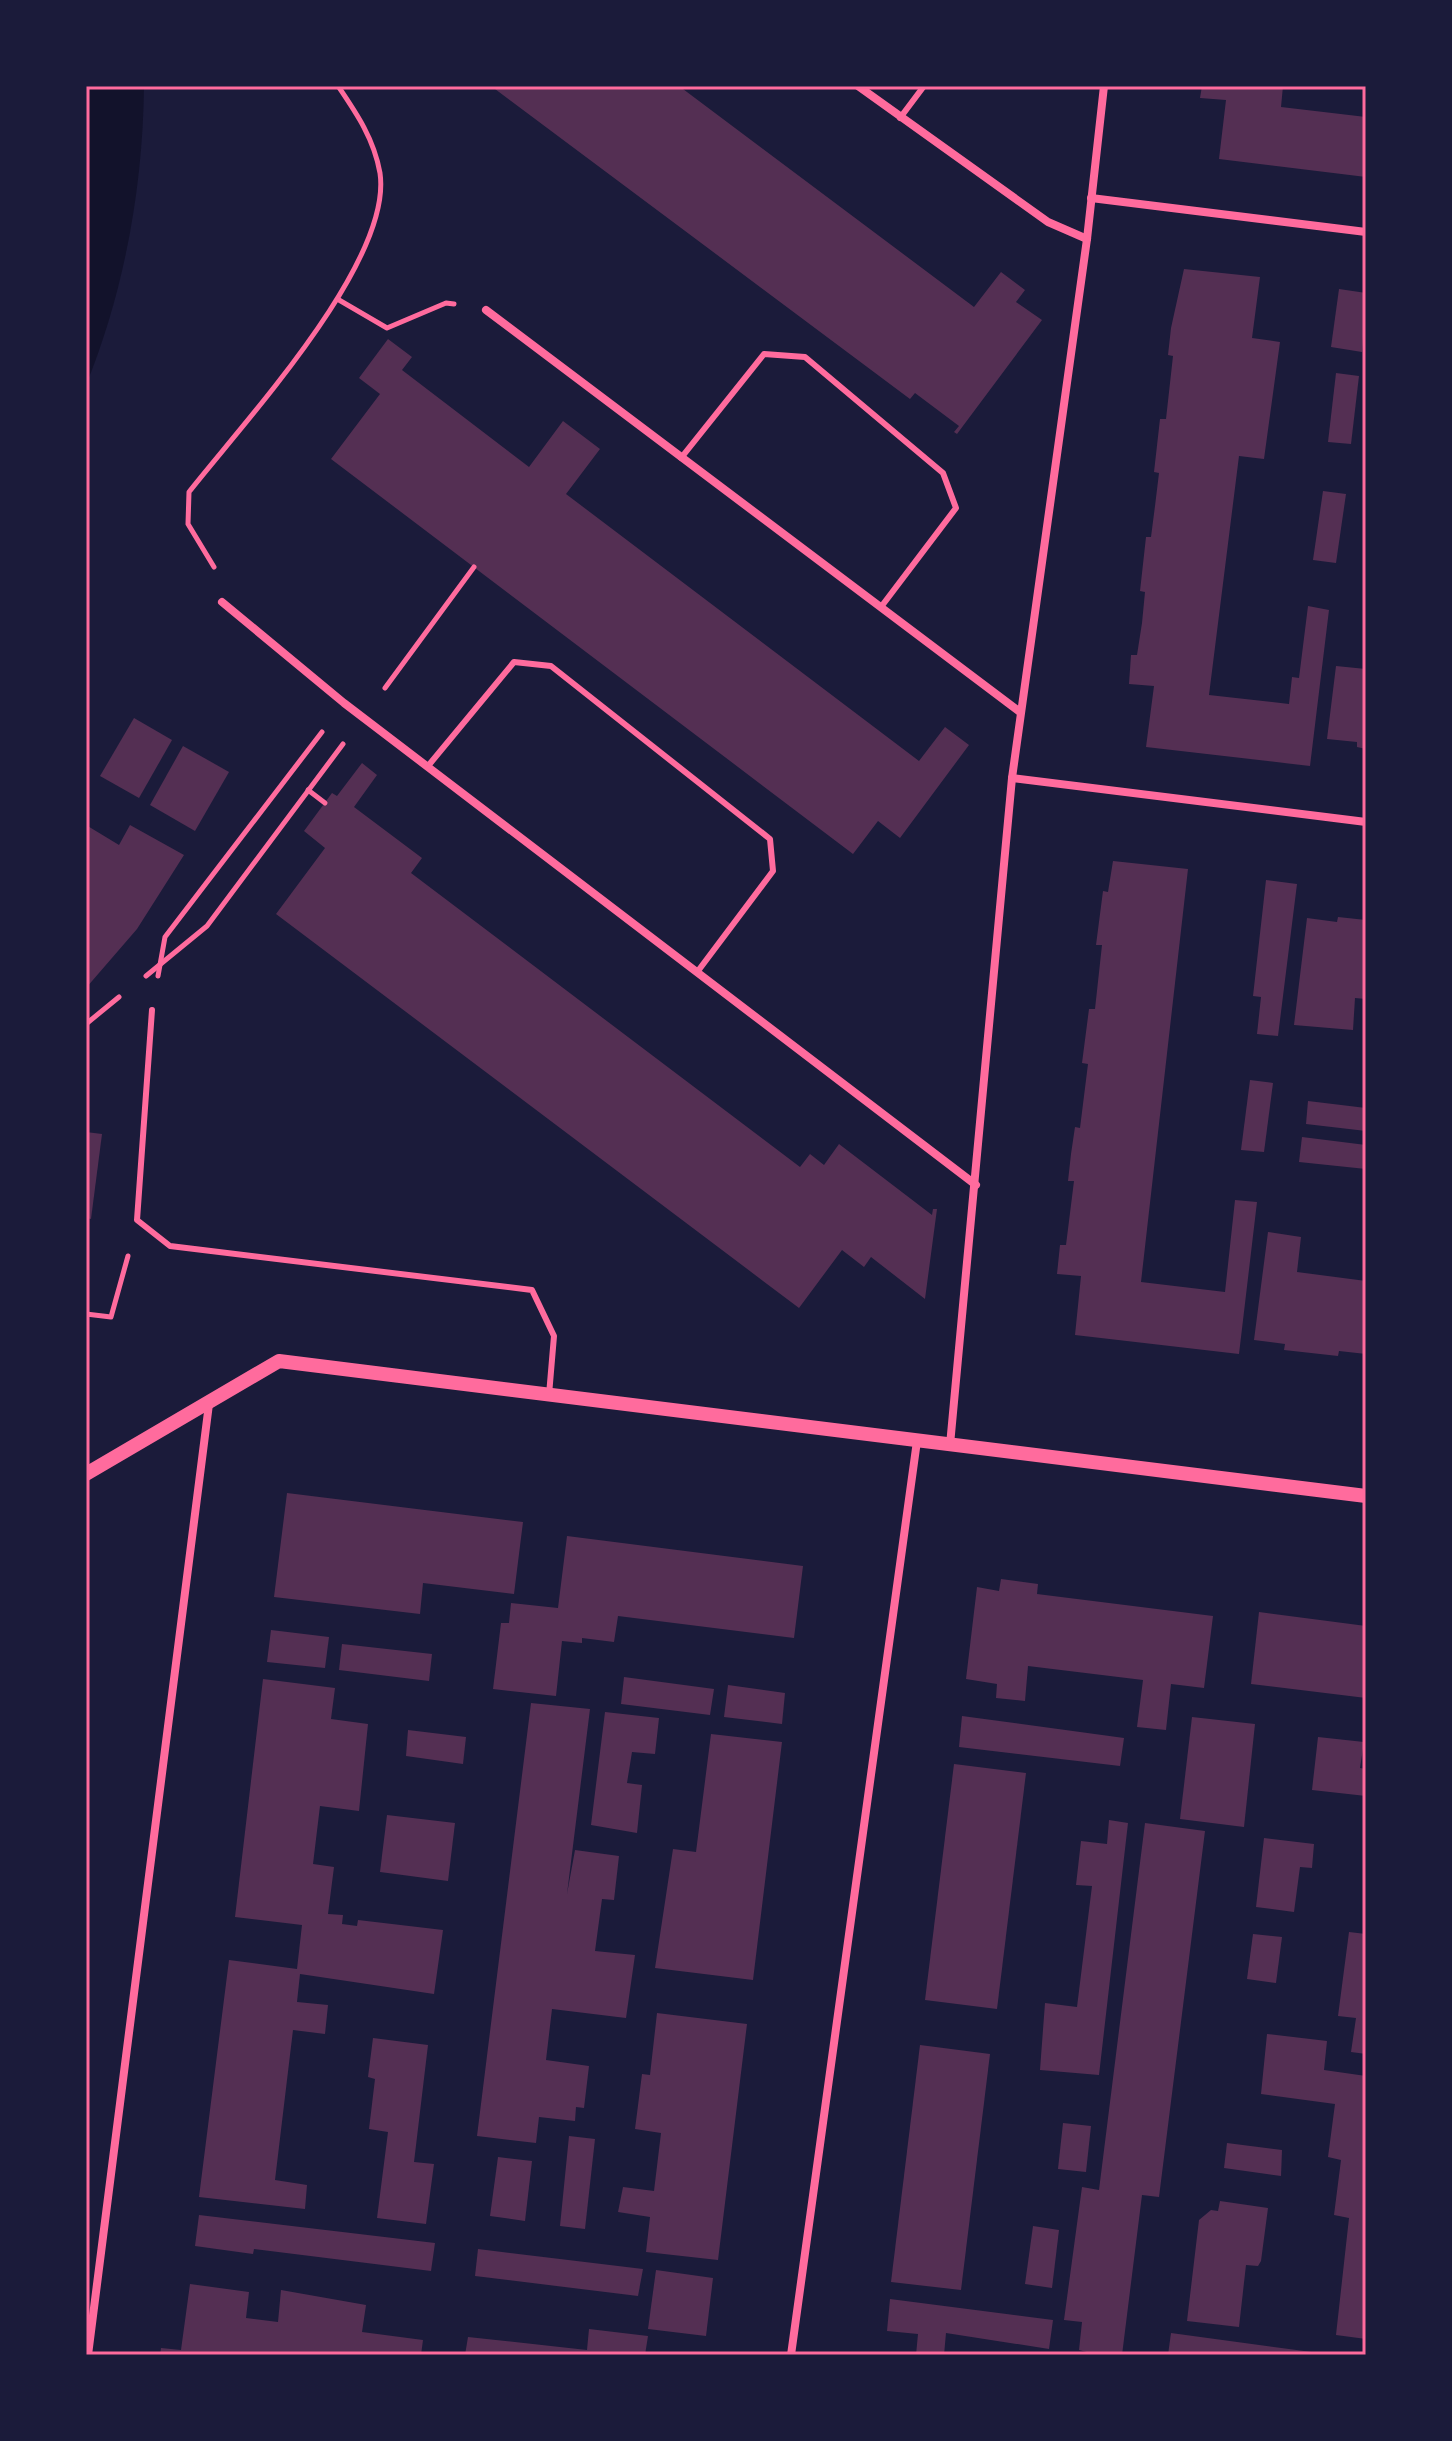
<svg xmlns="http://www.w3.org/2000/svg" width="1452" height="2441" viewBox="0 0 1452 2441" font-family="'Fira Sans',sans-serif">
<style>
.water{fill:#12122b}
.building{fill:#542f53}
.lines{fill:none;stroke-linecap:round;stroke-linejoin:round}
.path{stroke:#ff6b9d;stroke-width:5}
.service{stroke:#ff6b9d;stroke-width:6}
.minor{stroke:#ff6b9d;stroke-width:8}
.tertiary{stroke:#ff6b9d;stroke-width:14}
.neatline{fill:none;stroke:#ff6b9d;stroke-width:3}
</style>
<rect width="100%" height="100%" fill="#1b1b3a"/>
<path class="water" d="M 86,86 L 144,86 C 143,187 124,292 86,385 Z"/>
<g class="building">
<polygon points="491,86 679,86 974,307 1001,272 1025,290 1016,302 1042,320 957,434 954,432 959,426 915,393 910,399"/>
<polygon points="1202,86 1283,86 1281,107 1366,117 1366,177 1219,159 1226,100 1200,98"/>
<polygon points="1184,269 1260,277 1252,338 1280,342 1264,459 1239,456 1209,695 1289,704 1292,677 1299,678 1308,606 1329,610 1310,766 1146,747 1154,686 1129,684 1131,655 1137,655 1142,623 1145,592 1140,591 1146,537 1151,537 1155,506 1159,473 1154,472 1160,419 1166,419 1173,356 1168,355 1171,328"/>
<polygon points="1339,289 1366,293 1362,352 1331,347"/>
<polygon points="388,339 412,357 402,370 529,467 563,421 600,449 566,494 919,761 945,727 969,745 900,838 878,821 853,854 331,459 380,394 359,378"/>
<polygon points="1336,373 1359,376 1351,444 1328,442"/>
<polygon points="1323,491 1346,494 1336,563 1313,560"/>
<polygon points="1336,666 1366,669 1366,749 1357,747 1357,742 1327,739"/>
<polygon points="134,718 172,740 139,798 100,776"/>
<polygon points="183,746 229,772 195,831 150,805"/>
<polygon points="362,763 377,775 354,807 422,858 411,873 800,1167 810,1154 824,1165 839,1144 932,1215 933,1209 937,1209 925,1299 871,1257 864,1267 842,1250 799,1308 276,914 325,848 304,831 332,793 337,796"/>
<polygon points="86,825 119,845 130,825 184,855 137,929 86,988"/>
<polygon points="1113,861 1188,869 1141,1282 1225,1292 1235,1200 1257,1202 1239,1354 1075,1335 1081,1276 1057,1274 1060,1245 1066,1245 1074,1181 1068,1181 1071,1154 1075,1127 1080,1128 1088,1064 1082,1063 1089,1009 1095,1009 1102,945 1096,945 1103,891 1108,892"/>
<polygon points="1266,880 1297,884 1278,1036 1257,1034 1261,997 1253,996"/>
<polygon points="1338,917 1366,920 1366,999 1355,998 1353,1030 1294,1025 1307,918 1337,922"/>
<polygon points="1250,1080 1273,1083 1264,1152 1241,1150"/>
<polygon points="1308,1101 1366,1108 1366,1131 1306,1124"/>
<polygon points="86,1132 102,1134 91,1219 86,1218"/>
<polygon points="1302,1137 1366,1145 1366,1169 1299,1162"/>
<polygon points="1268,1232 1301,1237 1297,1272 1366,1281 1366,1354 1339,1351 1338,1356 1284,1350 1285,1344 1254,1340"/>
<polygon points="287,1493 523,1522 514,1594 423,1583 420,1614 274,1597"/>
<polygon points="567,1536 803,1566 794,1638 618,1616 614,1642 582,1638 582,1643 562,1641 556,1696 493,1689 501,1623 509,1623 511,1603 558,1608"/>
<polygon points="1001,1579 1038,1584 1037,1594 1213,1616 1204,1688 1171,1684 1166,1730 1137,1727 1143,1680 1028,1666 1025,1701 996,1698 997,1684 966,1679 977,1587 999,1591"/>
<polygon points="1259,1612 1366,1626 1366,1698 1251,1684"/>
<polygon points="271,1630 329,1637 325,1668 267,1662"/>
<polygon points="342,1644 432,1654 429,1681 339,1670"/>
<polygon points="624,1677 714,1689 710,1715 621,1704"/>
<polygon points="263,1679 335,1688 331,1719 368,1724 359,1811 320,1806 313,1864 334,1867 328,1914 343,1915 342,1924 357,1926 358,1920 443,1930 434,1994 300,1974 297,2002 328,2005 325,2034 293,2030 275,2180 307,2185 305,2209 199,2197 229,1960 297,1969 302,1925 235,1917"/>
<polygon points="728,1685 785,1693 782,1724 724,1717"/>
<polygon points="531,1703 590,1709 567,1894 575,1850 619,1856 614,1900 602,1899 595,1951 635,1955 626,2018 552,2009 546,2060 589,2066 584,2108 576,2107 575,2121 539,2117 536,2143 477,2136"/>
<polygon points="605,1712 659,1718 655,1754 632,1752 627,1783 642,1785 637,1833 591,1825"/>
<polygon points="962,1716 1124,1738 1120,1766 959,1747"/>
<polygon points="1192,1717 1255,1724 1244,1827 1180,1819"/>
<polygon points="408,1730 466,1737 463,1764 406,1756"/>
<polygon points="711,1734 782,1742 753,1980 655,1968 673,1849 696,1852"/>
<polygon points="1318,1737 1364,1742 1360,1768 1366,1769 1366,1796 1312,1790"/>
<polygon points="954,1764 1026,1773 997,2009 925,2000"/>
<polygon points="387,1815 455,1823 448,1881 380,1872"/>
<polygon points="1109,1820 1128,1823 1099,2075 1040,2070 1045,2003 1077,2007 1092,1886 1076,1885 1081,1841 1107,1844"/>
<polygon points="1145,1823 1205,1831 1159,2197 1142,2195 1122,2355 1098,2355 1079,2350 1082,2322 1064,2320 1082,2187 1099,2190"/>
<polygon points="1264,1838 1314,1844 1312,1868 1300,1867 1294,1912 1256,1907"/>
<polygon points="1349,1932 1366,1934 1366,2054 1351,2052 1356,2018 1338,2016"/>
<polygon points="1253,1934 1282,1937 1276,1983 1247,1979"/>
<polygon points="657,2013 747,2024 718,2260 646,2252 650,2217 618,2212 623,2187 654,2191 661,2133 635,2129 642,2074 650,2075"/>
<polygon points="1267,2034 1327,2041 1324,2070 1366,2076 1366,2339 1336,2335 1349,2218 1334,2215 1341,2160 1328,2157 1335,2104 1261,2094"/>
<polygon points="373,2038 428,2045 414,2162 434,2164 426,2224 377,2218 388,2132 369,2129 375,2079 368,2077"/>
<polygon points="920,2045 990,2054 961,2290 891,2282"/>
<polygon points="1063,2123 1091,2126 1086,2172 1058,2169"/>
<polygon points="569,2136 595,2139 585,2229 560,2226"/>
<polygon points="1227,2143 1282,2150 1281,2176 1224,2168"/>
<polygon points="498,2157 532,2161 525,2221 490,2216"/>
<polygon points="1220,2201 1268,2208 1261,2261 1258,2266 1246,2265 1239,2327 1187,2321 1199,2220 1211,2210 1218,2211"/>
<polygon points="199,2215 435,2243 431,2271 254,2249 253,2254 195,2246"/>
<polygon points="1033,2226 1059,2230 1052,2288 1025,2284"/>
<polygon points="478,2249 643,2269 638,2296 475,2276"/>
<polygon points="656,2270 713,2278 706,2336 648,2329"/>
<polygon points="190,2284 249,2292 246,2318 278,2322 281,2290 366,2305 362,2332 423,2340 421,2355 160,2355 161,2348 181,2350"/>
<polygon points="890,2299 1053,2320 1049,2349 946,2333 944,2355 916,2355 918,2334 887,2331"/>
<polygon points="589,2329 648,2336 645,2355 465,2355 468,2337 587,2350"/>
<polygon points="1171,2333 1319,2353 1319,2355 1168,2355"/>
</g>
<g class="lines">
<g class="path">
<polyline points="339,300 387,328 446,303 454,304"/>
<path d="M 214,567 L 188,524 L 189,492 C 243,423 393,262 380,173 C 374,139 357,114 338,86"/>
<polyline points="385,688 474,567"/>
<polyline points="308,790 325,803"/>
<polyline points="146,976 207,926 343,744"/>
<polyline points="158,976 165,937 322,732"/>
<polyline points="86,1024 119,997"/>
<polyline points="86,1314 111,1317 128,1256"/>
</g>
<g class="service">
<polyline points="900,118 924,86"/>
<polyline points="681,458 764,354 805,357 943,473 956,508 881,607"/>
<polyline points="428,766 514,662 551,666 770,839 773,871 698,971"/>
<polyline points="152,1010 137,1220 170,1246 532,1290 554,1336 549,1395"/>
</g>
<g class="minor">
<polyline points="858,86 1048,222 1087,239"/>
<polyline points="1091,198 1366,232"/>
<polyline points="486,310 1020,712"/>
<polyline points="222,602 344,703 976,1185"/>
<polyline points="1012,778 1366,822"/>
<polyline points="950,1445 1012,778 1087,239 1104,86"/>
<polyline points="88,2355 209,1404"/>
<polyline points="791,2355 917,1441"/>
</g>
<polyline class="tertiary" points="86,1474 279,1361 1366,1496"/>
</g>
<rect width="1452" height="2441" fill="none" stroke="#1b1b3a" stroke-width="176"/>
<rect x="88" y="88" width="1276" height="2265" class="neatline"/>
</svg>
